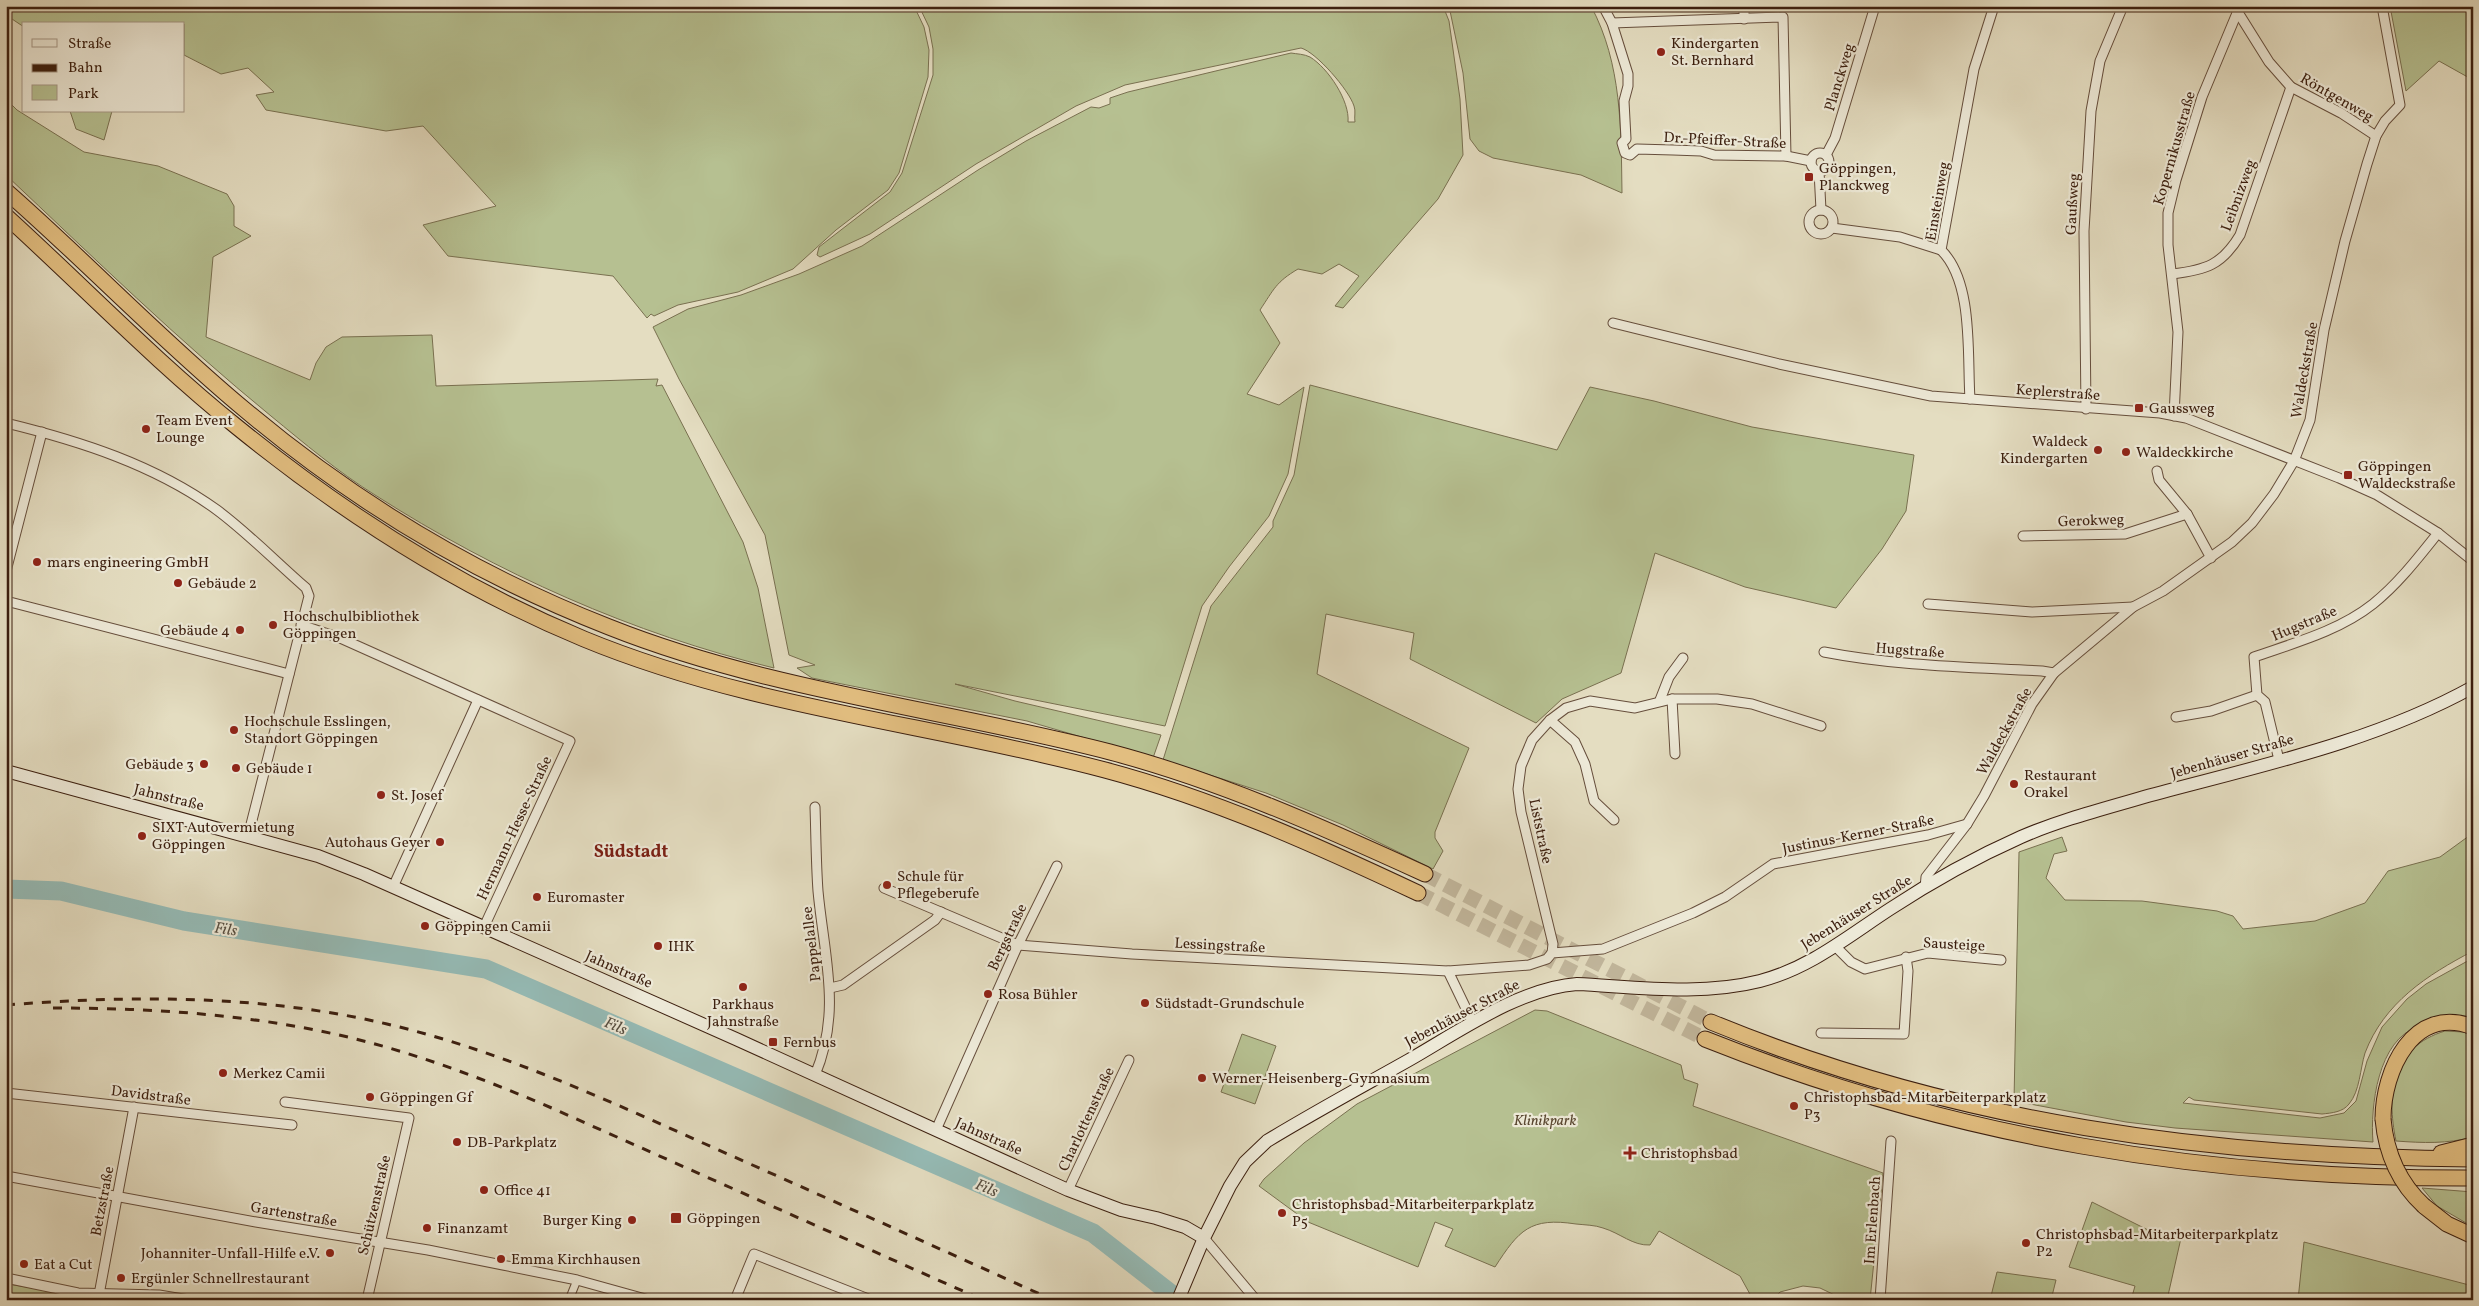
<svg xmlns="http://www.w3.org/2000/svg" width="2479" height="1306" viewBox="0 0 2479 1306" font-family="Vollkorn,serif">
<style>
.green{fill:#b6c091;stroke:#797050}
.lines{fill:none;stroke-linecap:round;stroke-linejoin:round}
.river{stroke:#95bbb6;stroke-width:19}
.trunk-tunnel{stroke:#c2b79d;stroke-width:15;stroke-dasharray:15 8;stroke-linecap:butt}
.pedestrian-casing{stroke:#664e3c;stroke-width:9}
.minor-casing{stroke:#664e3c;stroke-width:11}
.secondary-casing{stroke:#3c1f0f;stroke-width:14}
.trunk-casing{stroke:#3c1f0f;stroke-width:17}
.pedestrian{stroke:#ede9d7;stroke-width:7}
.minor{stroke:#ede9d7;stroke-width:9}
.secondary{stroke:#ede9d7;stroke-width:12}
.trunk{stroke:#e2be80;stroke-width:15}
.rail{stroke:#3c1f0f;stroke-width:3;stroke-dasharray:9 9;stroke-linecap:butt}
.trunk-bridge-casing{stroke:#3c1f0f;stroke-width:17;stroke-linecap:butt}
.trunk-bridge{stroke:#e2be80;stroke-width:15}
.poi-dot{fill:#8f2418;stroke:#ede9d7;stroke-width:2}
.labels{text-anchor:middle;stroke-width:4.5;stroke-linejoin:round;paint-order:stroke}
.poi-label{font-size:15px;fill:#3c1f0f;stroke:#ede9d7;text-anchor:start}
.street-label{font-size:15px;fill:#3c1f0f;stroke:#ede9d7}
.park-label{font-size:15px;font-style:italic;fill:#5a4730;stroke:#ede9d7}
.water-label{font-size:16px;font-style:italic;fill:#574e41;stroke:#ede9d7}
.quarter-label{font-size:18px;font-weight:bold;fill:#7a1f14;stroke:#ede9d7}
</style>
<rect width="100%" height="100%" fill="#e4ddc1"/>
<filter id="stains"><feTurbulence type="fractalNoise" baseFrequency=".004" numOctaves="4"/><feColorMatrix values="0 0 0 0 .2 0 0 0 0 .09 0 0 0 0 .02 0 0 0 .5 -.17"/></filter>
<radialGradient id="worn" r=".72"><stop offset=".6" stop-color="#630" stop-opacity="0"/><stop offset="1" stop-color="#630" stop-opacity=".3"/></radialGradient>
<g class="green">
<polygon points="6,6 914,6 924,27 929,50 928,77 899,173 888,190 836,230 793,269 738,292 678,305 654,316 651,314 647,318 613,276 448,256 423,225 496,206 423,126 386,131 266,110 256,95 274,92 248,68 221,74 184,55 184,24 24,24 24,27 6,15"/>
<path d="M 919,6 L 1443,6 L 1449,21 L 1460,99 L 1463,155 L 1438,199 L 1343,308 L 1335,306 L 1359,276 L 1339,264 L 1322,274 L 1298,269 C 1276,282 1274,289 1260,310 L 1280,343 L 1247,394 L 1279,405 L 1304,387 L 1288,474 L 1269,516 L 1229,567 L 1202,606 L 1165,726 L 955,684 L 1015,701 L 1161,735 L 1153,758 L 1027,721 L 812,678 L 797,668 L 815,665 L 789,655 L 765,535 L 679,379 L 653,327 L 688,309 L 741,295 L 799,274 L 862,246 L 978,170 L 1026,141 L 1091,107 L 1099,108 L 1110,104 L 1110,98 L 1128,92 L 1291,53 C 1297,54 1304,54 1310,57 C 1328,68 1350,101 1348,122 L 1355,122 C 1354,117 1356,111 1354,106 C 1349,90 1316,52 1301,48 L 1125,85 L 1076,106 L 976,164 L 870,234 L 820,257 L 817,255 L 819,247 L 890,192 L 902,173 L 933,75 L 933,49 L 929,27 Z"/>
<path d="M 1449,6 L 1591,6 C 1622,64 1621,129 1622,193 L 1581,175 L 1493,158 L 1479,151 L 1470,139 L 1463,73 Z"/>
<polygon points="2390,6 2473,6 2473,80 2439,61 2406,91"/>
<path d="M 6,99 L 17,110 L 84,152 L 158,166 L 227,194 L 234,206 L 234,226 L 251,236 L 213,257 L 206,337 L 310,380 L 316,363 L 326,347 L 342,337 L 432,335 L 436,386 L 658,379 L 656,386 L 662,385 L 743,542 L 758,588 L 774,668 C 633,634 497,573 375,495 C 338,472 304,443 271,416 C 179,341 93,257 6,175 Z"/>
<polygon points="70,111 112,111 104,140 76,129"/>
<polygon points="1310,385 1557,450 1590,387 1654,401 1752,427 1914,455 1906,511 1882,549 1836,608 1745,587 1655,553 1621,673 1562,699 1536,723 1410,659 1414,633 1326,614 1317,674 1469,748 1435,832 1435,838 1443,851 1433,869 1343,825 1266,793 1163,760 1211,606 1273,527 1273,521 1294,475"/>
<path d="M 2473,833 L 2473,951 C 2427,975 2384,1003 2365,1053 C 2360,1069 2360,1091 2349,1104 C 2343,1112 2332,1113 2322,1114 L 2194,1100 L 2189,1097 L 2183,1103 L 2320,1118 L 2344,1113 L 2356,1101 L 2367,1061 L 2382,1027 L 2407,999 L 2426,984 L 2473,958 L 2473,1021 C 2456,1023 2435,1022 2418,1027 C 2378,1039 2370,1107 2373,1142 L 2175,1128 L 2126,1122 L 2014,1101 L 2019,852 L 2062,837 L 2067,851 L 2054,854 L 2046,878 L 2065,900 L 2142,901 L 2217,911 L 2233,916 L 2243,929 L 2315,921 L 2365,903 L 2388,871 L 2440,857 Z"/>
<path d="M 1535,1010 L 1547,1011 L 1681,1065 L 1684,1079 L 1698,1084 L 1693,1106 L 1883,1173 L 1870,1300 L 1845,1300 L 1820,1288 L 1803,1286 L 1780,1292 L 1773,1300 L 1751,1296 L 1740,1276 L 1659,1231 L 1650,1245 C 1633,1246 1620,1233 1603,1228 C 1595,1225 1585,1225 1576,1224 C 1530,1217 1519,1230 1495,1267 L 1445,1246 L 1453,1229 L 1435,1222 L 1418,1267 L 1308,1222 L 1259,1186 L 1264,1179 L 1304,1143 L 1357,1104 Z"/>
<path d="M 2445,1031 L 2463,1032 L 2473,1036 L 2473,1137 C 2447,1144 2423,1143 2396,1141 C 2386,1093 2392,1047 2445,1031 Z"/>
<polygon points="1242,1034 1276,1046 1255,1104 1221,1092"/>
<polygon points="2422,1188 2473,1192 2473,1227 2437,1206"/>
<polygon points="2092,1202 2148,1230 2181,1238 2167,1300 2131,1300 2135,1286 2069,1267"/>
<polygon points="2304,1242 2473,1286 2473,1300 2298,1300"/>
<polygon points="1997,1272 2056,1280 2051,1300 1990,1300"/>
<polygon points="8,1284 74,1295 73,1300 6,1300"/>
</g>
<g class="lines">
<polyline class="river" points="6,889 61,891 184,921 486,969 1093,1233 1179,1300"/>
<g class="trunk-tunnel">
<polyline points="1425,874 1711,1022"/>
<polyline points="1418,893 1705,1039"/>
</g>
<g class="pedestrian-casing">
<polyline id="pedestrian" points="569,1300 577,1280"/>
</g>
<g class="minor-casing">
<g id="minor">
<polyline points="1603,6 1612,23 1628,74 1628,86 1624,101 1626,139 1622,143 1625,153 1630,155 1637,149 1673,150 1701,151 1714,155 1786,156 1811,161"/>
<polyline points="1744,6 1744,19"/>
<polyline points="2234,6 2269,62 2291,87 2341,113 2376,136"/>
<polyline points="1612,23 1783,17 1786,156"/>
<circle cx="1820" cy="162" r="9"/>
<polyline points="1826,155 1835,138 1875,6"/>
<polyline points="1819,171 1821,210"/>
<circle cx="1821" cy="222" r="12"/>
<polyline points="1832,228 1900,237 1941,250"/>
<path d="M 2172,274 C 2206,270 2222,265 2240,235 L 2291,87"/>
<polyline points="1613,323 1779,364 1931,396 2160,413 2186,418 2339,478 2377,495 2438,533 2473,561"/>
<path d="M 1970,399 C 1967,356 1974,282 1941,250 L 1974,69 L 1994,6"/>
<polyline points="2086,409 2084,231 2091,111 2100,61 2123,6"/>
<polyline points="2174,416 2178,332 2168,245 2168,213 2176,180 2202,97 2237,13"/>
<path d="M 6,423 C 80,441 155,465 217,510 C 248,533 276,562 306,588 L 309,596 L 248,836"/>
<polyline points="2157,471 2159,480 2187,514 2211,558"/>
<polyline points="2023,536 2125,534 2187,514"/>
<polyline points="6,571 42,432"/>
<polyline points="6,601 289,674"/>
<polyline points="1928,604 2032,612 2133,607"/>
<polyline points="301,625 340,638 570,741 484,927"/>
<path d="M 1824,652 C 1896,666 1969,667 2042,671 L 2054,673"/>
<polyline points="1672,699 1675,754"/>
<polyline points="1660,700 1669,677 1683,658"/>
<polyline points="2176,717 2211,711 2257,695"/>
<polyline points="1550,720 1575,742 1585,764 1594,801 1614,820"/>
<path d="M 2279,760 L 2265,702 L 2257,695 L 2254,657 C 2294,643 2339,631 2373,604 C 2398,584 2418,558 2438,533"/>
<path d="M 815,807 C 816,835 816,863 818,891 C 824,956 842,1011 815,1075"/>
<polyline points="393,887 478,700"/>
<polyline points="884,888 1018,945 1132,954 1448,971 1529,965 1547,959 1552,953 1603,949 1693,913 1725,897 1773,864 1928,835 1967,824"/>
<polyline points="1925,888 1926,877 1967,824 1984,796 2032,704 2054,673 2133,607 2163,591 2232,542 2252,523 2274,494 2294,461 2310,420 2324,330 2345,241 2367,164 2376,136 2385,121 2400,105 2382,6"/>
<polyline points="1836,947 1851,962 1865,969 1928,953 2001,960"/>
<polyline points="1552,953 1553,944 1521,812 1518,789 1521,766 1532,740 1550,720 1566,708 1590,701 1635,708 1672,699 1717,699 1752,704 1821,726"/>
<polyline points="1448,971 1473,1023"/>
<polyline points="830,988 843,985 935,920 941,912"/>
<polyline points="1821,1033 1904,1034 1908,971 1906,957"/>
<polyline points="6,1093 292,1125"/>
<polyline points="285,1102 409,1118 367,1300"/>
<polyline points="936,1130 1018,945 1057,866"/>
<polyline points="6,1176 256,1222 428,1250 577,1280 649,1300"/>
<polyline points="1068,1190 1129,1060"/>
<polyline points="1204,1238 1256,1300"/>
<polyline points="6,1278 78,1293 159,1295 189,1300"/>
<polyline points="98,1300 134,1107"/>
<polyline points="735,1300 754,1254 871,1300"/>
<polyline points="1880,1300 1891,1141"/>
</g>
</g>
<g class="secondary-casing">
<g id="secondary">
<polyline points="6,771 318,856 364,874 736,1039 1068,1190 1121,1210 1156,1218 1185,1227 1204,1238"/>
<path d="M 1178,1300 L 1204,1238 L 1230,1186 L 1245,1162 L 1267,1141 C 1313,1113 1361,1087 1409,1060 C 1458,1032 1520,988 1577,984 C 1637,987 1701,996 1760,981 C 1810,968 1847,937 1890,909 C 1931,882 1976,857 2021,837 C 2060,820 2103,809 2144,797 C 2254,767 2372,743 2473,687"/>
</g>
</g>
<g class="trunk-casing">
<g id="trunk">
<path d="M 6,191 C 87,262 161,340 244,409 C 353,501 476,575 609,627 C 770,691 944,709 1110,752 C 1220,781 1322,827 1425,874"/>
<path d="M 6,216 C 83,286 156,362 237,427 C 343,513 458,587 584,639 C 751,708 932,724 1105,770 C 1214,799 1316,845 1418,893"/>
<path d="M 1711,1022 C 1956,1123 2209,1157 2473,1159"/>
<path d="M 1705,1039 C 1953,1138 2206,1179 2473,1178"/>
<path d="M 2383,1119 C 2383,1071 2413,1004 2473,1027"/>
<polyline points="2441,1153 2473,1145"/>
<polyline points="2424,1206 2447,1224 2473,1236"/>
</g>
</g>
<use href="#pedestrian" class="pedestrian"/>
<use href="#minor" class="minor"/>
<use href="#secondary" class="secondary"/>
<use href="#trunk" class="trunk"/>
<g class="rail">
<path d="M 6,1005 C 132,995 264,995 387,1024 C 498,1050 600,1097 703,1143 C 820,1195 936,1247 1053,1300"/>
<path d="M 53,1008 C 149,1008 246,1014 339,1035 C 414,1052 484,1079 554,1109 L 983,1300"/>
</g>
<g class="trunk-bridge-casing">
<path id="trunk-bridge" d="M 2383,1119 C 2386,1152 2399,1183 2424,1206"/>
</g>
<use href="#trunk-bridge" class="trunk-bridge"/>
</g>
<g class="poi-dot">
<circle cx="1661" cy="52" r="5"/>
<rect x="1804" y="172" width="10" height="10" rx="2.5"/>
<rect x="2134" y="403" width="10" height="10" rx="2.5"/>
<circle cx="146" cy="429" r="5"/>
<circle cx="2098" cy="450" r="5"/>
<circle cx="2126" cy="452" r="5"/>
<rect x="2343" y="470" width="10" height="10" rx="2.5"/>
<circle cx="37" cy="562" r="5"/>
<circle cx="178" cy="583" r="5"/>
<circle cx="273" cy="625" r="5"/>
<circle cx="240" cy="630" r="5"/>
<circle cx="234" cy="730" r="5"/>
<circle cx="204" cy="764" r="5"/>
<circle cx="236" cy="768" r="5"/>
<circle cx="2014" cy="784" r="5"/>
<circle cx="381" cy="795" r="5"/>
<circle cx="142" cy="836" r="5"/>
<circle cx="440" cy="842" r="5"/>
<circle cx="887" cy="885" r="5"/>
<circle cx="537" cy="897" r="5"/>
<circle cx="425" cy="926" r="5"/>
<circle cx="658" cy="946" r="5"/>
<circle cx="743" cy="987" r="5"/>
<circle cx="988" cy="994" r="5"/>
<circle cx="1145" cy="1003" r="5"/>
<rect x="768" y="1037" width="10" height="10" rx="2.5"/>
<circle cx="223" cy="1073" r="5"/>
<circle cx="1202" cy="1078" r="5"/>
<circle cx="370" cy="1097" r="5"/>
<circle cx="1794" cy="1106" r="5"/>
<circle cx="457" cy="1142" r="5"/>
<path d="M1627.5 1145.5h5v5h5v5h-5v5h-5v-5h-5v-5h5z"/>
<circle cx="484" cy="1190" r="5"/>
<circle cx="1282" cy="1213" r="5"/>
<rect x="670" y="1212" width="12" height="12" rx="2.5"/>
<circle cx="632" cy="1220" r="5"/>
<circle cx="427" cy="1228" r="5"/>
<circle cx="2026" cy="1243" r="5"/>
<circle cx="330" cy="1253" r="5"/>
<circle cx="501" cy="1259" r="5"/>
<circle cx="24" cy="1264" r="5"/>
<circle cx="121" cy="1278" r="5"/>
</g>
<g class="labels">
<g class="poi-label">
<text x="1671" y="48">Kindergarten<tspan x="1671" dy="17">St. Bernhard</tspan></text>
<text x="1819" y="173">Göppingen,<tspan x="1819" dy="17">Planckweg</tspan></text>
<text x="2149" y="413">Gaussweg</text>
<text x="156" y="425">Team Event<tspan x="156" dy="17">Lounge</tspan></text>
<text x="2088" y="446" text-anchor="end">Waldeck<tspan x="2088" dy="17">Kindergarten</tspan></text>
<text x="2136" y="457">Waldeckkirche</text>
<text x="2358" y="471">Göppingen<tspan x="2358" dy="17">Waldeckstraße</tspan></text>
<text x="47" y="567">mars engineering GmbH</text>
<text x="188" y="588">Gebäude 2</text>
<text x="283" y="621">Hochschulbibliothek<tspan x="283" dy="17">Göppingen</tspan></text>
<text x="230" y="635" text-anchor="end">Gebäude 4</text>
<text x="244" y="726">Hochschule Esslingen,<tspan x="244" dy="17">Standort Göppingen</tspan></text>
<text x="194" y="769" text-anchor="end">Gebäude 3</text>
<text x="246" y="773">Gebäude 1</text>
<text x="2024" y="780">Restaurant<tspan x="2024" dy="17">Orakel</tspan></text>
<text x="391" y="800">St. Josef</text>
<text x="152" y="832">SIXT Autovermietung<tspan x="152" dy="17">Göppingen</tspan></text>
<text x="430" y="847" text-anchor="end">Autohaus Geyer</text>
<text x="897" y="881">Schule für<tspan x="897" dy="17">Pflegeberufe</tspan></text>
<text x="547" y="902">Euromaster</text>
<text x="435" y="931">Göppingen Camii</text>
<text x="668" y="951">IHK</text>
<text x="998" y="999">Rosa Bühler</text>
<text x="1155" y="1008">Südstadt-Grundschule</text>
<text x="743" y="1009" text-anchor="middle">Parkhaus<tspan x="743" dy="17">Jahnstraße</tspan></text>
<text x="783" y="1047">Fernbus</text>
<text x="233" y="1078">Merkez Camii</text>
<text x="1212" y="1083">Werner-Heisenberg-Gymnasium</text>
<text x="380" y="1102">Göppingen Gf</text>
<text x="1804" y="1102">Christophsbad-Mitarbeiterparkplatz<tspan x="1804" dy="17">P3</tspan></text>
<text x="467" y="1147">DB-Parkplatz</text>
<text x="1641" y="1158">Christophsbad</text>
<text x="494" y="1195">Office 41</text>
<text x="1292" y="1209">Christophsbad-Mitarbeiterparkplatz<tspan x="1292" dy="17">P5</tspan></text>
<text x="687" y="1223">Göppingen</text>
<text x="622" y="1225" text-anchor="end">Burger King</text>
<text x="437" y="1233">Finanzamt</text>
<text x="2036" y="1239">Christophsbad-Mitarbeiterparkplatz<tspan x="2036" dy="17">P2</tspan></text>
<text x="320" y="1258" text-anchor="end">Johanniter-Unfall-Hilfe e.V.</text>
<text x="511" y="1264">Emma Kirchhausen</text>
<text x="34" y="1269">Eat a Cut</text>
<text x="131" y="1283">Ergünler Schnellrestaurant</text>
</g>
<g class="street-label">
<text transform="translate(1839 77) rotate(-73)" y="5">Planckweg</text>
<text transform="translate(2337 97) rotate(30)" y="5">Röntgenweg</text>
<text transform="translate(1725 140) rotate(3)" y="5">Dr.-Pfeiffer-Straße</text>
<text transform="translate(2174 148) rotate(-74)" y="5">Kopernikusstraße</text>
<text transform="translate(2238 195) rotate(-70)" y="5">Leibnizweg</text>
<text transform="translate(1937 201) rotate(-80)" y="5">Einsteinweg</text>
<text transform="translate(2072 204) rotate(-87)" y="5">Gaußweg</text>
<text transform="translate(2304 370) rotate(-80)" y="5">Waldeckstraße</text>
<text transform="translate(2058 392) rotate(4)" y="5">Keplerstraße</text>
<text transform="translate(2091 520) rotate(-2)" y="5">Gerokweg</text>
<text transform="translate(2304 623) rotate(-23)" y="5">Hugstraße</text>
<text transform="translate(1910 650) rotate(4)" y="5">Hugstraße</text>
<text transform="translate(2004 731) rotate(-61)" y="5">Waldeckstraße</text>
<text transform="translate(2232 756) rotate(-16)" y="5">Jebenhäuser Straße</text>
<text transform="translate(169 797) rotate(14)" y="5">Jahnstraße</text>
<text transform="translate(514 828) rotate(-65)" y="5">Hermann-Hesse-Straße</text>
<text transform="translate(1541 831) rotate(78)" y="5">Liststraße</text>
<text transform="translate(1858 834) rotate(-11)" y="5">Justinus-Kerner-Straße</text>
<text transform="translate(1856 912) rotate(-32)" y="5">Jebenhäuser Straße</text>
<text transform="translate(1007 937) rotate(-65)" y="5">Bergstraße</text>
<text transform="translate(811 944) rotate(-97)" y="5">Pappelallee</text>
<text transform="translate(1954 944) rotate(3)" y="5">Sausteige</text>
<text transform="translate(1220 945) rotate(3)" y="5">Lessingstraße</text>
<text transform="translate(619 969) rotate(24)" y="5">Jahnstraße</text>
<text transform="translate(1462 1013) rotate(-28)" y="5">Jebenhäuser Straße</text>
<text transform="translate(151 1095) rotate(7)" y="5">Davidstraße</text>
<text transform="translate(1086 1119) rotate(-65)" y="5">Charlottenstraße</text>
<text transform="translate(989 1136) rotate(24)" y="5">Jahnstraße</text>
<text transform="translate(102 1201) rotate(-79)" y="5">Betzstraße</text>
<text transform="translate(374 1205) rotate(-77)" y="5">Schützenstraße</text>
<text transform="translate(294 1214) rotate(10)" y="5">Gartenstraße</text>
<text transform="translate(1872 1220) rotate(-86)" y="5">Im Erlenbach</text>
</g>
<g class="park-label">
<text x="1545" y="1125">Klinikpark</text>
</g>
<g class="water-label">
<text transform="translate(226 928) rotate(9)" y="6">Fils</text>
<text transform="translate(616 1025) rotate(23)" y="6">Fils</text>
<text transform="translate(987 1187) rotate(23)" y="6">Fils</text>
</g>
<g class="quarter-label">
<text x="631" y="857">Südstadt</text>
</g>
</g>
<rect width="2479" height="1306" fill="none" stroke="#e4ddc1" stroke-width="25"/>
<rect x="8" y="8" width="2464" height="1291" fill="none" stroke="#3c1f0f" stroke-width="2.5"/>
<rect x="12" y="12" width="2454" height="1281" fill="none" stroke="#3c1f0f"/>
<rect x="22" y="22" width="162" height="90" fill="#ede9d7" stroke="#a69887"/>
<rect x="32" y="39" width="25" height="8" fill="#ede9d7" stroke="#a69887"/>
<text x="68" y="48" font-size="15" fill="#3c1f0f">Straße</text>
<rect x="32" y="64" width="25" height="8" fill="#3c1f0f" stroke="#a69887"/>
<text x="68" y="72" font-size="15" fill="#3c1f0f">Bahn</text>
<rect x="32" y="85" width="25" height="15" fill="#b6c091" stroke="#a69887"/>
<text x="68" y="98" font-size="15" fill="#3c1f0f">Park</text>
<rect width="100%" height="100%" filter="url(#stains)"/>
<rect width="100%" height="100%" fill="url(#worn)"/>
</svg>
